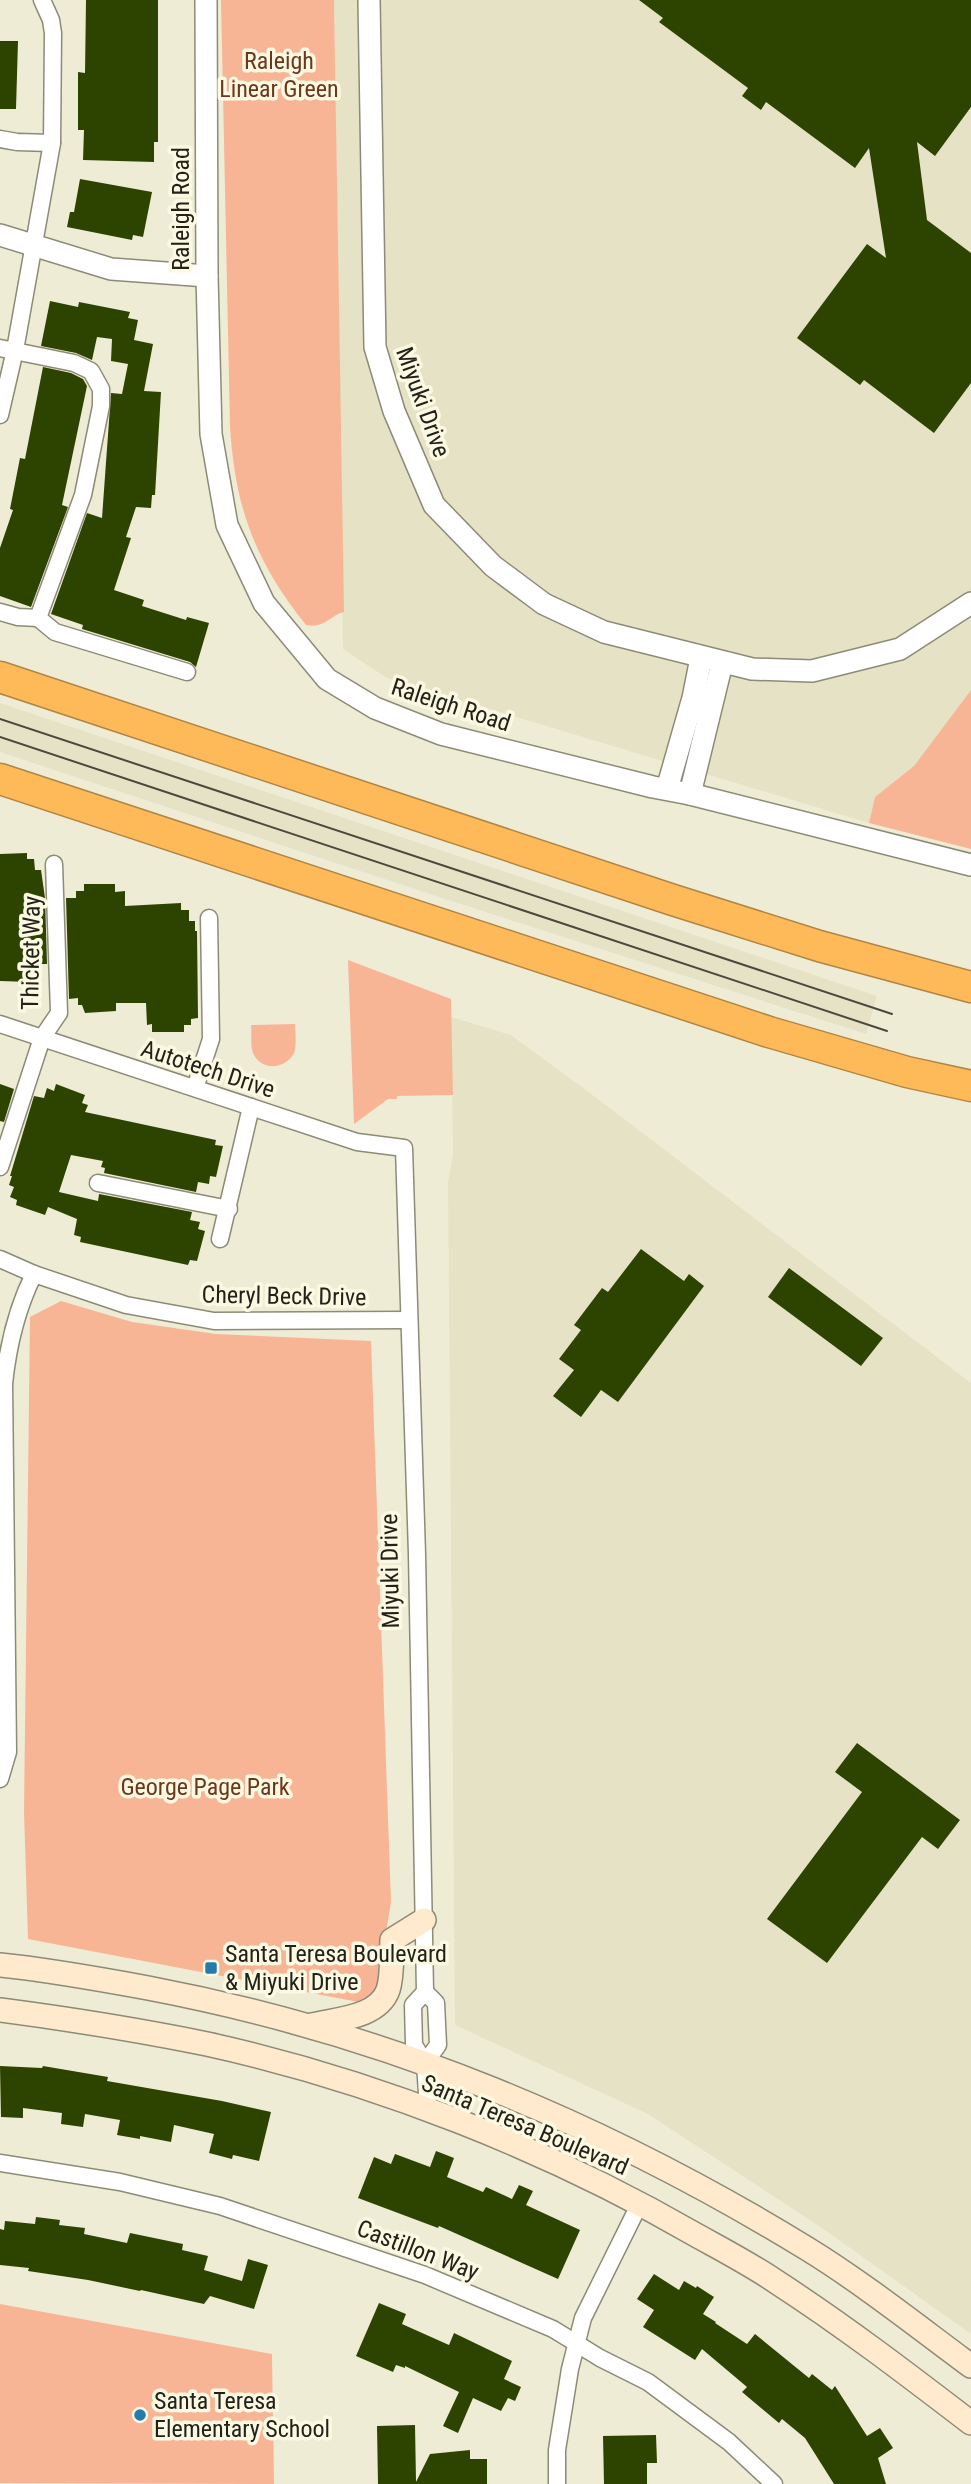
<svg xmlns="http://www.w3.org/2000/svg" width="971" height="2484" viewBox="0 0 971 2484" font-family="'Roboto Condensed',sans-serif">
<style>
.built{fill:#e6e2c5}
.green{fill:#f7b596}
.building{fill:#2d4400}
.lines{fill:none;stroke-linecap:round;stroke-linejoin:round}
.minor-casing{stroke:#8d8a77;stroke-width:19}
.tertiary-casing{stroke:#8d8a77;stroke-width:24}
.secondary-casing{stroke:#8d8a77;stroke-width:26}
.motorway-casing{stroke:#b18543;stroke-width:33}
.minor{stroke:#fff;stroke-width:16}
.tertiary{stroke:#fff;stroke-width:21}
.secondary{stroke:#ffeacd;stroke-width:23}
.motorway{stroke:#feba59;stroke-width:30}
.tram{stroke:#4a493e;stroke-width:2}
.poi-dot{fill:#247cab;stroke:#fcf9e3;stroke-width:2.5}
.labels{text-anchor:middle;stroke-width:7;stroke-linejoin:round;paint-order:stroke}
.park-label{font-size:24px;fill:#6d371b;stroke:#fcf9e3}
.street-label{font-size:24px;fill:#23221a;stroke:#fcf9e3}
.poi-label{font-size:24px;fill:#23221a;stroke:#fcf9e3;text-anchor:start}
</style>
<rect width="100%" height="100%" fill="#efecd6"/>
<g class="built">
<polygon points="334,0 971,0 971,690 914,766 875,797 869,823 387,678 343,649"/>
<polygon points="0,703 877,996 866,1034 445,899 0,752"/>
<polygon points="451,1017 511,1035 594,1096 971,1383 971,2334 822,2228 648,2114 455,2025 448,1183 453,1154"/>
</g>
<g class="green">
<path d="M 221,0 L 334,0 L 344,612 C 329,616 324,629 306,625 C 255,561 235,508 230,426 Z"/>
<polygon points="971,690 971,849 869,823 875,797 914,766"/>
<polygon points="348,960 451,999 453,1095 397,1096 397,1099 388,1099 354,1124"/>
<path d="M 295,1024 C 295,1033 297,1044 294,1053 C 286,1069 261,1072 253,1053 C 250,1045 252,1034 251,1025 Z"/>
<polygon points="61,1301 132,1322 216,1334 371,1341 391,1902 374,2005 28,1939 24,1812 30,1317"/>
<polygon points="0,2304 272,2354 274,2484 0,2483"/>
</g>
<g class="building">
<polygon points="86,0 158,0 158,142 154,142 154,162 83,160 84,130 78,130 78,72 85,73"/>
<polygon points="639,0 971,0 971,107 935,156 917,142 927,220 971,253 971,383 934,433 864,380 860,385 797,338 867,244 886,258 869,148 855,168 766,102 761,110 742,96 748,88 659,22 663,18"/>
<polygon points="0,41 18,41 16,109 0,109"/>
<polygon points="80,179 152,192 143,237 133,235 132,240 67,227 70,212 74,212"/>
<polygon points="50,301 78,307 79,302 130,312 128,318 138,320 134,340 153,344 144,391 161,392 155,495 152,495 151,508 136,507 126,537 131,538 114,590 144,600 142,606 186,620 187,617 209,623 196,667 190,662 82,629 83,625 51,614 87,513 102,518 111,393 122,394 128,364 111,361 112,339 97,337 92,360 76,353 41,346"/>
<polygon points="43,367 71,373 83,379 87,386 62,505 68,507 31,607 0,596 0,548 13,510 10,509 20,458 25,459"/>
<polygon points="27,853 27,859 34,859 35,870 41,870 45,898 47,964 37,964 37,974 30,974 30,982 0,981 0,854"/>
<polygon points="84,884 115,884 115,892 125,891 125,906 181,903 181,910 189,910 189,921 195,921 195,931 197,931 198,1018 191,1019 191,1025 184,1025 184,1032 152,1032 152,1024 147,1025 146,1003 116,1003 116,1011 85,1013 82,1005 78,1005 78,998 69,999 66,898 76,898 76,891 84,891"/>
<polygon points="0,1084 14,1089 4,1122 0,1121"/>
<polygon points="56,1084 85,1095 82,1103 88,1105 85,1112 216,1140 215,1145 223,1146 216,1177 210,1176 209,1184 198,1182 196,1192 104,1173 105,1168 101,1167 103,1161 71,1155 59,1192 98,1201 99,1194 192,1212 190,1220 200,1222 198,1229 205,1231 197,1261 190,1260 188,1265 80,1242 81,1237 74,1235 77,1219 48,1207 45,1215 16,1205 17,1200 10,1197 14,1187 9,1185 12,1176 10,1176 34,1096 44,1098 47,1088 54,1091"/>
<polygon points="641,1249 684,1281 689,1274 704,1286 618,1402 601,1390 581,1417 553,1396 574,1370 559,1359 581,1330 574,1325 602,1288 608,1292"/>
<polygon points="789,1268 883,1338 861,1366 768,1297"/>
<polygon points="857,1743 960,1820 938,1849 922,1837 827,1963 767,1919 862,1792 835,1772"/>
<polygon points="0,2066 42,2068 43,2066 108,2077 107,2081 222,2101 271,2112 259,2161 233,2155 232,2159 209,2153 214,2134 174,2125 171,2142 140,2136 140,2139 117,2135 120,2120 85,2114 83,2127 61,2124 62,2113 23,2108 23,2118 1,2117"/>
<polygon points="436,2151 454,2158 447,2177 483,2192 486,2187 512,2199 519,2185 533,2191 526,2205 580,2230 558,2279 439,2226 438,2228 358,2198 374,2157 391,2164 395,2154 430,2167"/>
<polygon points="36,2217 60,2220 59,2225 85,2228 84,2234 127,2243 130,2233 183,2244 182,2250 208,2256 204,2270 242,2281 248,2259 268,2265 254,2309 210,2296 204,2304 141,2290 140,2291 88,2280 28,2271 29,2268 0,2265 0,2229 4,2230 5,2221 35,2224"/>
<polygon points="654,2274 679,2290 684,2281 696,2288 697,2286 714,2297 703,2314 716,2322 715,2323 747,2344 755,2334 809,2378 812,2374 832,2390 835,2386 867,2436 880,2428 893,2448 878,2458 886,2484 834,2484 805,2438 782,2419 779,2423 742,2392 747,2387 702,2349 695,2360 643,2327 654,2310 637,2299"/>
<polygon points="379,2303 406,2314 402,2324 449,2345 454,2333 512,2361 504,2379 521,2387 515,2401 508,2398 501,2411 473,2398 458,2433 443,2426 459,2392 405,2366 405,2368 396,2365 393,2372 356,2356"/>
<polygon points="415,2425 416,2482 430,2454 470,2450 470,2459 487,2459 487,2484 378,2484 377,2426"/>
<polygon points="656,2435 657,2463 647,2463 647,2484 604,2484 603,2436"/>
</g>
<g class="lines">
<g class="minor-casing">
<g id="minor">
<polyline points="0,139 17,142 52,143"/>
<polyline points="0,348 74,363 91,371 101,389 101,406 83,495 38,618"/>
<polyline points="0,415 15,350 52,143 53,33 51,20 42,0"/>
<polyline points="0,612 18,617 38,618"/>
<polyline points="38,618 55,632 187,672"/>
<polyline points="0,1024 357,1142 404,1148 417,1554 425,1992 413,2005 414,2045 425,2063 428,2109"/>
<polyline points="195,1088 211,1039 209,918"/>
<polyline points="0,1167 42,1038 59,1013 54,864"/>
<polyline points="98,1183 229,1209"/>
<polyline points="220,1239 251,1107"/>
<polyline points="0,1259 34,1274 126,1305 214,1321 408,1320"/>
<path d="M 0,1779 L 8,1752 L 4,1384 C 8,1345 16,1310 34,1274"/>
<polyline points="425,1992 436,2003 438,2045 425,2063"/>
<polyline points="0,2163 120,2182 220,2206 425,2275 553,2329 600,2358 648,2382 729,2442 774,2484"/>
<polyline points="557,2484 557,2450 570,2369 583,2318 640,2203"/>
</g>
</g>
<g class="tertiary-casing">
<g id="tertiary">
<polyline points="206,0 207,276 211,434 227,525 264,603 327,679 375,708 441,734 653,787 690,794 971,865"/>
<polyline points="369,0 375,347 394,411 434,505 493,566 544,604 604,632 752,669 812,671 900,649 971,603"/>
<polyline points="0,235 111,269 207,276"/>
<polyline points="667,789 693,698 701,658"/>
<polyline points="690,794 722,663"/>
</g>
</g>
<g class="secondary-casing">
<g id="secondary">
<path d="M 0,1965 C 50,1970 99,1979 148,1988 C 385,2033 600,2122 806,2248 C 863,2283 917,2326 971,2366"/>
<path d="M 0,2010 C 69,2019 138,2030 207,2044 C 375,2081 547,2149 696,2235 C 723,2250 750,2264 775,2281 C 843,2325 907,2374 971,2423"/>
<path d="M 312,2025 C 336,2019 378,2018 388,1990 C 393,1975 391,1956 392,1940 L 424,1920"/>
</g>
</g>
<g class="motorway-casing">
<g id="motorway">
<polyline points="0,677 673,900 819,946 971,987"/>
<polyline points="0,779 769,1032 907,1072 971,1086"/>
</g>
</g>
<use href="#minor" class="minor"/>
<use href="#tertiary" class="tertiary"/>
<use href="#secondary" class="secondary"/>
<use href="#motorway" class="motorway"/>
<g class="tram">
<polyline points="0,719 892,1014"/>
<polyline points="0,737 887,1031"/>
</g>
</g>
<g class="poi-dot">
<rect x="204" y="1961" width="14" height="14" rx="3.5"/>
<circle cx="140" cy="2415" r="7"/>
</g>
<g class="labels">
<g class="park-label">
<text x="279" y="69">Raleigh<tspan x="279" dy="28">Linear Green</tspan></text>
<text x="205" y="1795">George Page Park</text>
</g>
<g class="street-label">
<text transform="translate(181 209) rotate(-90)" y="8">Raleigh Road</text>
<text transform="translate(423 402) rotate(70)" y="8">Miyuki Drive</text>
<text transform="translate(451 705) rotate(18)" y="8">Raleigh Road</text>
<text transform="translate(31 953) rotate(-89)" y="8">Thicket Way</text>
<text transform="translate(208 1069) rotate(18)" y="8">Autotech Drive</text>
<text transform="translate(284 1296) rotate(1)" y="8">Cheryl Beck Drive</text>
<text transform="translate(390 1571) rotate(-91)" y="8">Miyuki Drive</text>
<text transform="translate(525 2125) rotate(23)" y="8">Santa Teresa Boulevard</text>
<text transform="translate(418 2250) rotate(21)" y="8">Castillon Way</text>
</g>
<g class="poi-label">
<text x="225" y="1962">Santa Teresa Boulevard<tspan x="225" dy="28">&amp; Miyuki Drive</tspan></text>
<text x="154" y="2409">Santa Teresa<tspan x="154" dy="28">Elementary School</tspan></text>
</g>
</g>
</svg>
